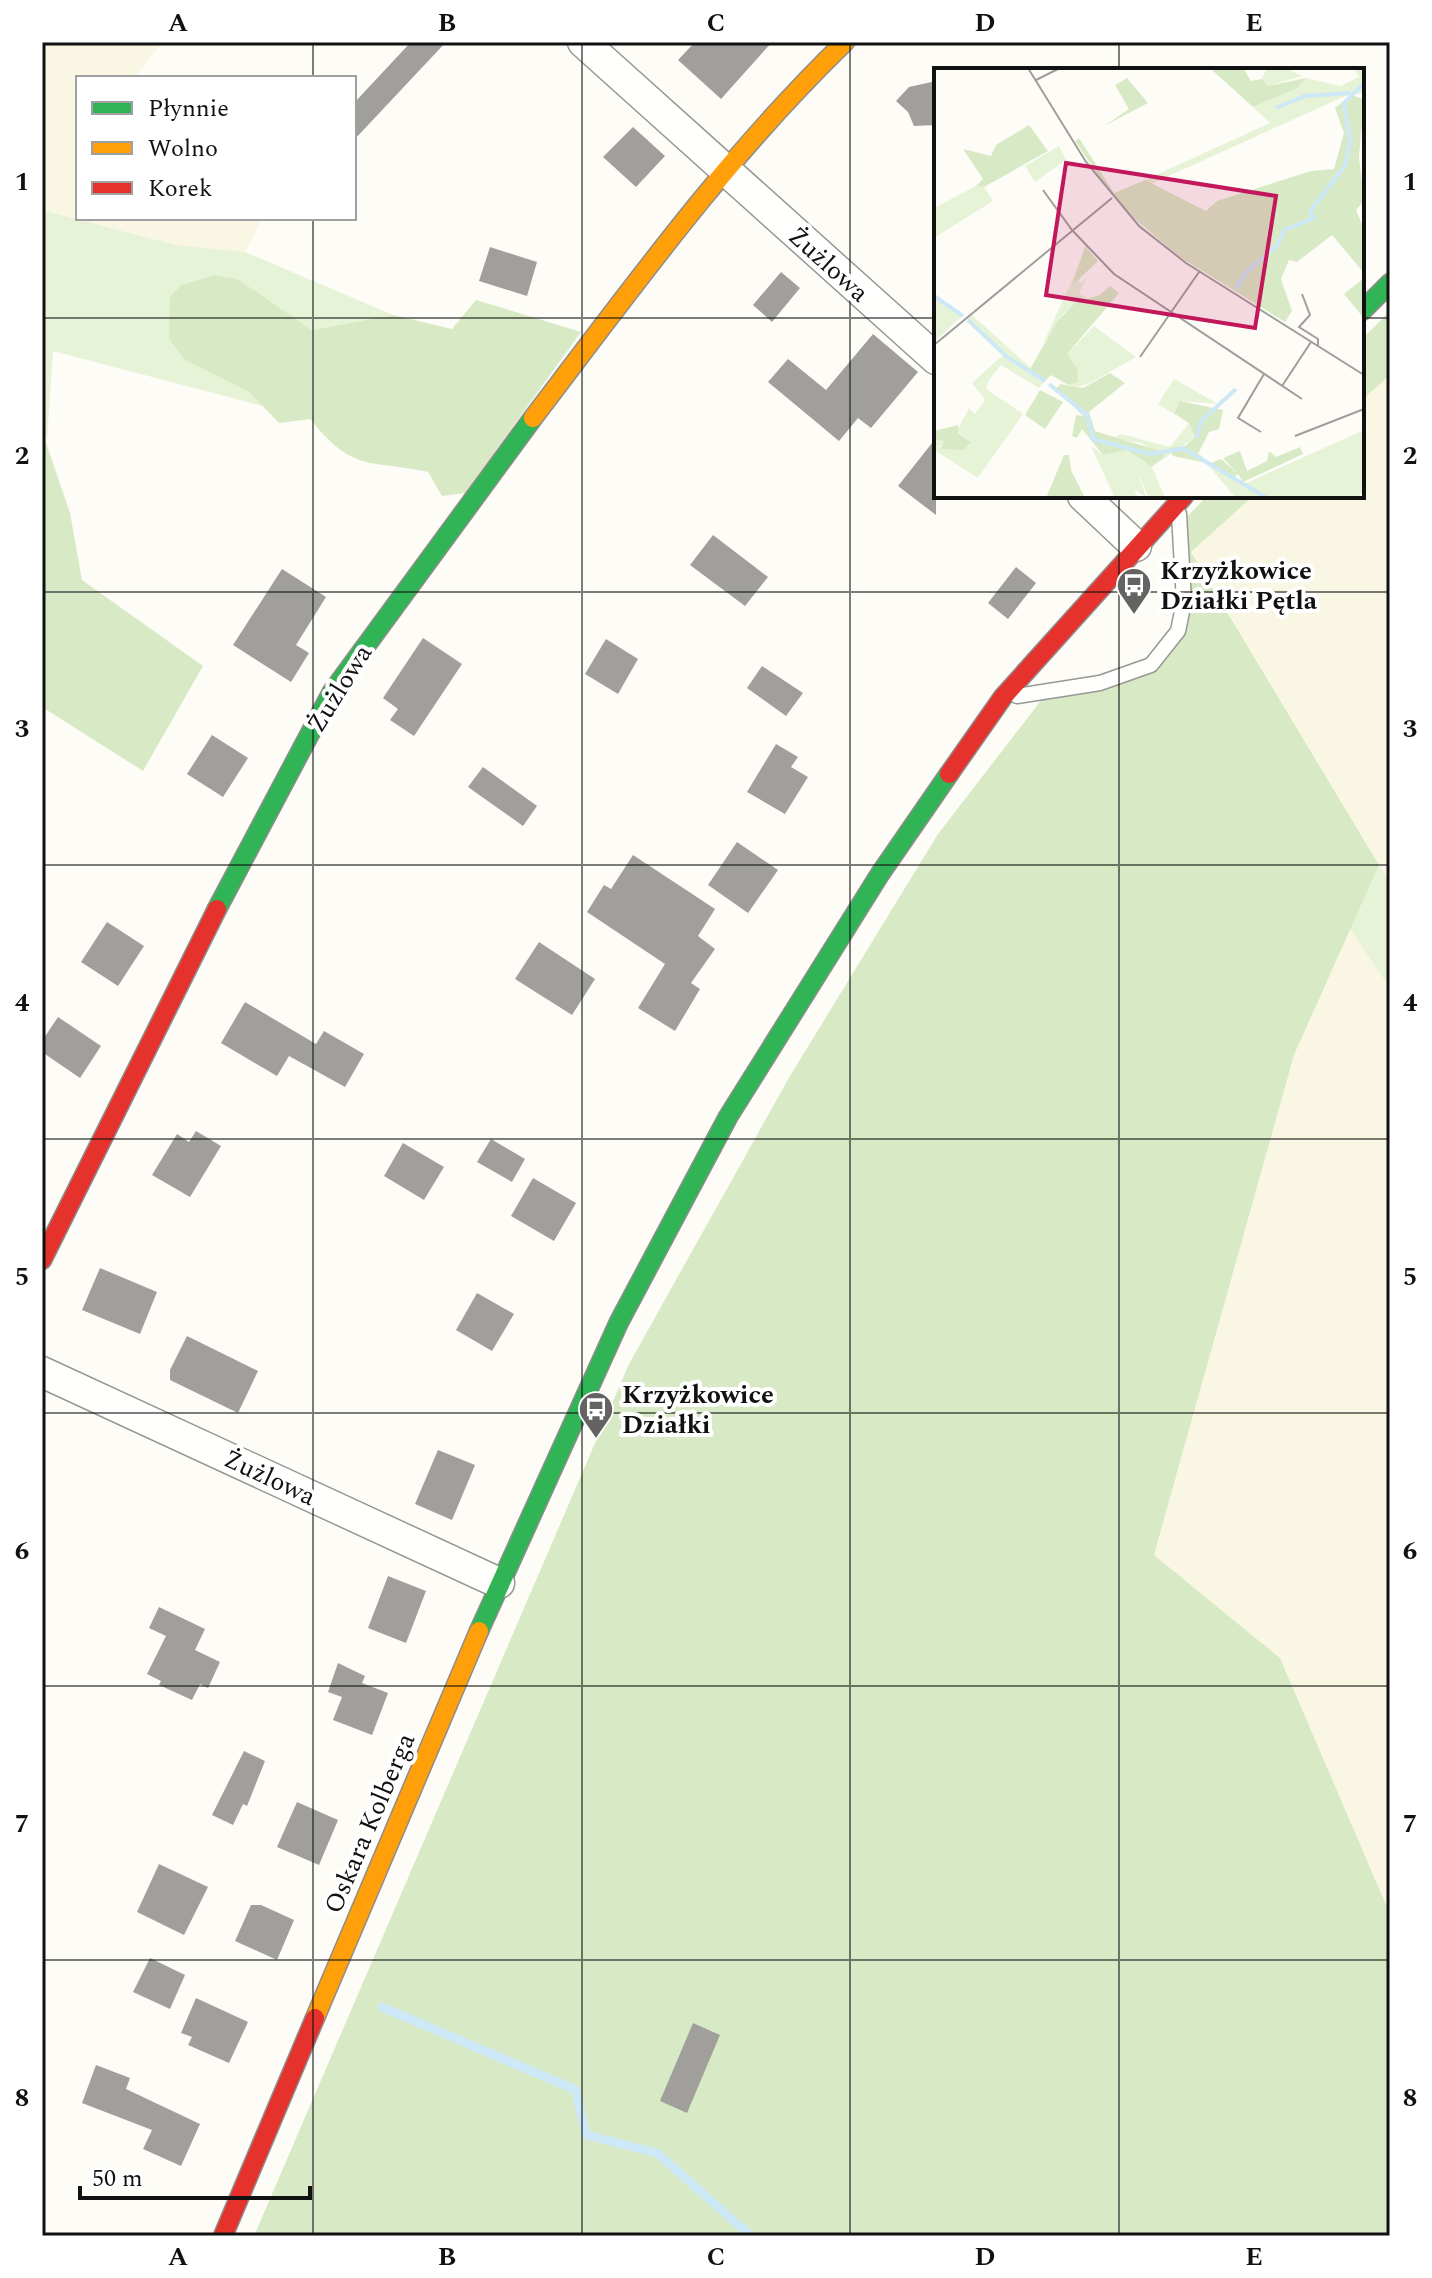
<svg xmlns="http://www.w3.org/2000/svg" width="1432" height="2278" viewBox="0 0 1432 2278" font-family="Spectral,serif">
<style>
.farmland{fill:#f9f7e4}
.green{fill:#e7f3d7}
.forest{fill:#d8eac5}
.lines{fill:none;stroke-linecap:round;stroke-linejoin:round}
.stream{stroke:#cde8f7;stroke-width:9}
.building{fill:#a19f9c}
.lane-casing{stroke:#979795;stroke-width:17}
.street-casing{stroke:#979795;stroke-width:33}
.fast-casing{stroke:#8e8d8b;stroke-width:21}
.slow-casing{stroke:#8e8d8b;stroke-width:21}
.jam-casing{stroke:#8e8d8b;stroke-width:21}
.lane{stroke:#fffffe;stroke-width:14}
.street{stroke:#fffffe;stroke-width:30}
.fast{stroke:#30b455;stroke-width:18}
.slow{stroke:#ff9f0a;stroke-width:18}
.jam{stroke:#e5322d;stroke-width:18}
.grid{fill:none;stroke:#111;stroke-width:2;stroke-opacity:0.55}
.labels{text-anchor:middle;stroke-width:8;stroke-linejoin:round;paint-order:stroke}
.street-label{font-size:26px;fill:#111;stroke:#fff}
.poi-label{font-size:26px;font-weight:bold;fill:#111;stroke:#fff;text-anchor:start}
.inset-river{fill:none;stroke:#cde8f7;stroke-width:4}
.inset-road{fill:none;stroke:#9f9e9b;stroke-width:2}
.view{fill:#c2185b;fill-opacity:0.15;stroke:#c2185b;stroke-width:4}
.inset-edge{fill:none;stroke:#111;stroke-width:4}
.neatline{fill:none;stroke:#111;stroke-width:3}
.grid-label{font-size:26px;text-anchor:middle;font-weight:bold;fill:#111}
</style>
<rect width="100%" height="100%" fill="#fdfcf7"/>
<g class="farmland">
<polygon points="42,42 163,42 134,78 78,78 78,218 263,218 245,252 176,245 42,210"/>
<polygon points="1390,375 1390,1914 1280,1658 1154,1556 1294,1055 1379,865 1191,551 1253,496 1362,496 1362,399"/>
</g>
<g class="green">
<polygon points="42,210 176,245 245,252 393,315 312,330 238,279 213,275 181,285 186,360 249,392 263,406 53,351 47,439 42,431"/>
<polygon points="1379,865 1390,881 1390,988 1350,929"/>
</g>
<g class="forest">
<path d="M 214,275 L 238,279 L 312,330 L 393,315 L 452,329 L 476,300 L 581,332 L 465,493 L 442,496 L 428,472 C 366,459 354,473 310,419 L 279,423 L 249,392 L 185,360 L 169,339 L 170,297 L 181,285 Z"/>
<polygon points="1390,311 1390,375 1362,400 1362,339"/>
<polygon points="42,431 70,513 82,580 203,666 143,771 42,707"/>
<polygon points="1207,496 1253,496 1191,552 1379,865 1294,1055 1154,1555 1280,1658 1390,1914 1390,2236 254,2236 629,1364 790,1076 938,834 1046,694 1151,666 1178,631 1179,525"/>
</g>
<g class="lines">
<polyline class="stream" points="382,2007 576,2090 586,2135 657,2153 751,2236"/>
</g>
<g class="building">
<polygon points="411,42 446,42 354,140 354,103"/>
<polygon points="695,42 772,42 721,99 678,60"/>
<polygon points="936,81 936,125 914,126 908,112 896,101 909,87"/>
<polygon points="633,127 665,156 636,187 603,157"/>
<polygon points="490,247 537,262 527,296 479,281"/>
<polygon points="781,272 800,288 772,322 753,305"/>
<polygon points="873,334 918,372 871,428 858,418 839,441 768,382 788,359 826,390"/>
<polygon points="936,438 936,515 898,486"/>
<polygon points="713,535 768,577 745,606 690,565"/>
<polygon points="1016,567 1036,583 1008,619 988,603"/>
<polygon points="282,569 326,597 296,645 309,653 291,682 233,645"/>
<polygon points="423,638 462,664 414,736 390,720 398,709 383,698"/>
<polygon points="606,639 638,659 618,694 585,674"/>
<polygon points="762,666 803,693 786,716 747,688"/>
<polygon points="212,735 248,758 223,797 187,774"/>
<polygon points="776,744 798,757 791,767 808,777 785,814 747,792"/>
<polygon points="483,767 537,806 523,826 468,787"/>
<polygon points="737,842 778,870 748,913 708,885"/>
<polygon points="633,855 715,909 698,936 715,949 691,983 700,989 675,1031 638,1008 665,964 587,912 604,885 611,889"/>
<polygon points="107,922 144,946 118,986 81,962"/>
<polygon points="539,942 595,979 572,1015 515,979"/>
<polygon points="245,1002 316,1044 324,1031 364,1054 345,1087 289,1056 277,1076 221,1043"/>
<polygon points="58,1017 101,1046 80,1078 42,1052 42,1041"/>
<polygon points="196,1131 221,1146 190,1197 152,1175 177,1134 189,1142"/>
<polygon points="491,1139 525,1159 512,1182 477,1162"/>
<polygon points="403,1143 444,1167 424,1200 384,1176"/>
<polygon points="533,1178 576,1203 554,1241 511,1216"/>
<polygon points="100,1268 157,1292 140,1334 82,1310"/>
<polygon points="477,1293 514,1314 492,1351 456,1330"/>
<polygon points="187,1336 258,1371 238,1413 170,1380 170,1370"/>
<polygon points="438,1450 475,1465 452,1520 415,1504"/>
<polygon points="388,1576 426,1591 406,1643 368,1628"/>
<polygon points="159,1607 205,1629 195,1650 220,1662 208,1688 200,1684 192,1700 159,1685 161,1681 147,1674 166,1636 149,1628"/>
<polygon points="338,1663 365,1676 362,1683 388,1693 372,1735 333,1720 342,1697 328,1692"/>
<polygon points="244,1751 265,1761 247,1806 243,1804 233,1825 212,1815"/>
<polygon points="297,1802 338,1820 319,1865 277,1847"/>
<polygon points="159,1864 208,1887 184,1935 137,1912"/>
<polygon points="251,1905 261,1905 294,1920 277,1960 235,1941"/>
<polygon points="150,1958 185,1975 170,2009 133,1992"/>
<polygon points="196,1998 248,2022 229,2063 188,2045 192,2037 181,2033"/>
<polygon points="693,2023 720,2035 687,2113 660,2101"/>
<polygon points="96,2065 130,2078 126,2089 200,2124 181,2166 143,2149 152,2130 82,2103"/>
</g>
<g class="lines">
<g class="lane-casing">
<polyline id="lane" points="1017,696 1100,683 1151,665 1178,631 1184,602 1179,514"/>
</g>
<g class="street-casing">
<g id="street">
<polyline points="583,42 936,359"/>
<polyline points="1083,496 1136,546"/>
<polyline points="42,1372 499,1583"/>
</g>
</g>
<g class="fast-casing">
<g id="fast">
<polyline points="1362,311 1390,283"/>
<polyline points="217,909 332,692 533,418"/>
<polyline points="479,1631 619,1322 728,1117 880,874 949,774"/>
</g>
</g>
<g class="slow-casing">
<g id="slow">
<path d="M 533,418 C 632,288 727,156 845,42"/>
<polyline points="315,2018 479,1631"/>
</g>
</g>
<g class="jam-casing">
<g id="jam">
<polyline points="949,774 1003,697 1184,496"/>
<polyline points="42,1260 217,909"/>
<polyline points="223,2236 315,2018"/>
</g>
</g>
<use href="#lane" class="lane"/>
<use href="#street" class="street"/>
<use href="#fast" class="fast"/>
<use href="#slow" class="slow"/>
<use href="#jam" class="jam"/>
</g>
<path class="grid" d="M 313,42 L 313,78M 582,42 L 582,2236M 850,42 L 850,2236M 1119,42 L 1119,70M 313,218 L 313,2236M 42,318 L 936,318M 1362,318 L 1390,318M 1119,496 L 1119,2236M 42,592 L 1390,592M 42,865 L 1390,865M 42,1139 L 1390,1139M 42,1413 L 1390,1413M 42,1686 L 1390,1686M 42,1960 L 1390,1960"/>
<defs>
<g id="bus-pin" transform="scale(1.8)"><path d="M0 17L-7.5 6A9.5 9.5 0 1 1 7.5 6Z" fill="#646362" stroke="#fff"/><path d="M-5-6H5V4H4V6H2V4H-2V6H-4V4H-5ZM-3.5-4V0h7V-4ZM-3.5 1.2v1.5H-2V1.2ZM2 1.2v1.5H3.5V1.2Z" fill="#fff"/></g>
</defs>
<g fill-rule="evenodd">
<use href="#bus-pin" x="1134" y="585"/>
<use href="#bus-pin" x="596" y="1409"/>
</g>
<g class="labels">
<g class="street-label">
<text transform="translate(829 264) rotate(42)" y="9">Żużlowa</text>
<text transform="translate(339 688) rotate(-58)" y="9">Żużlowa</text>
<text transform="translate(270 1477) rotate(25)" y="9">Żużlowa</text>
<text transform="translate(369 1823) rotate(-67)" y="9">Oskara Kolberga</text>
</g>
<g class="poi-label">
<text x="1160" y="579">Krzyżkowice<tspan x="1160" dy="30">Działki Pętla</tspan></text>
<text x="622" y="1403">Krzyżkowice<tspan x="622" dy="30">Działki</tspan></text>
</g>
</g>
<g transform="translate(934 68)">
<rect width="430" height="430" fill="#fdfcf7"/>
<path d="M 333,0 L 352,0 L 368,8 L 333,18 L 328,11 ZM 420,0 L 430,0 L 428,26 L 418,25 L 217,116 L 211,112 L 336,55 L 319,39 L 362,20 L 372,10 L 406,18 L 425,9 ZM 125,78 L 132,92 L 101,114 L 91,98 ZM 42,118 L 50,119 L 59,133 L 0,170 L 0,140 ZM 146,195 L 141,209 L 147,215 L 153,208 L 145,226 L 153,229 L 130,245 L 109,276 ZM 0,230 L 27,249 L 0,274 ZM 37,246 L 111,313 L 105,320 L 67,297 L 55,312 L 52,321 L 89,346 L 44,410 L 0,382 L 0,372 L 9,371 L 11,376 L 5,378 L 9,382 L 37,374 L 23,363 L 35,340 L 41,346 L 51,332 L 38,315 L 69,287 L 33,252 ZM 160,258 L 202,289 L 156,315 L 143,319 L 135,317 L 133,286 ZM 240,311 L 284,336 L 246,333 L 240,345 L 257,356 L 261,369 L 218,399 L 231,430 L 215,430 L 203,403 L 212,429 L 200,421 L 204,430 L 181,430 L 157,378 L 169,387 L 193,382 L 212,395 L 231,390 L 207,375 L 179,370 L 187,366 L 236,379 L 255,355 L 224,336 ZM 430,362 L 430,425 L 419,430 L 302,430 L 275,398 L 310,416 Z" fill="#e7f3d7"/>
<path d="M 309,0 L 317,13 L 328,11 L 333,18 L 372,10 L 363,20 L 319,39 L 278,2 ZM 193,10 L 214,35 L 170,58 L 195,41 L 181,17 ZM 417,27 L 430,31 L 425,89 L 430,133 L 422,142 L 430,161 L 430,205 L 398,167 L 363,194 L 355,192 L 347,211 L 358,243 L 351,254 L 246,189 L 202,152 L 177,126 L 141,73 L 145,70 L 180,125 L 211,112 L 272,143 L 283,133 L 377,103 L 400,101 L 410,65 L 401,40 ZM 95,57 L 114,83 L 50,119 L 42,118 L 49,111 L 29,81 L 57,88 L 62,77 ZM 151,178 L 164,193 L 141,215 L 140,211 ZM 430,210 L 430,247 L 428,248 L 410,226 ZM 176,218 L 185,225 L 133,286 L 143,301 L 144,314 L 134,317 L 117,307 L 111,313 L 96,301 L 123,254 L 142,234 L 166,227 ZM 176,305 L 191,315 L 155,344 L 161,363 L 229,384 L 231,389 L 217,398 L 193,382 L 169,387 L 148,361 L 143,370 L 138,368 L 142,347 L 149,348 L 122,321 L 126,316 L 149,320 ZM 106,322 L 129,334 L 111,361 L 91,347 ZM 246,333 L 289,342 L 285,361 L 275,364 L 264,386 L 277,395 L 287,391 L 303,405 L 289,390 L 306,383 L 313,403 L 333,393 L 335,383 L 342,389 L 366,379 L 369,386 L 309,414 L 304,406 L 297,411 L 277,396 L 239,388 L 235,380 L 251,378 L 261,369 L 256,356 L 240,345 ZM 24,357 L 24,365 L 37,374 L 30,382 L 6,381 L 11,373 L 0,371 L 0,363 ZM 130,387 L 135,387 L 137,402 L 151,430 L 112,430 Z" fill="#d8eac5"/>
<path class="inset-river" d="M 342,40 L 371,28 L 416,25M 302,221 L 312,204 L 343,178 L 350,162 L 380,150 L 376,143 L 411,98 L 416,74 L 410,35 L 430,15M 0,228 L 29,248M 34,252 L 73,289 L 111,313M 115,316 L 153,347 L 159,371 L 216,386 L 252,380M 262,370 L 268,352 L 302,321M 252,382 L 333,430"/>
<path class="inset-road" d="M 94,0 L 152,94 L 205,158 L 252,195 L 430,307M 102,12 L 126,0M 109,122 L 138,162 L 180,206 L 368,331M 368,226 L 376,247 L 365,259 L 384,271 L 384,278M 0,277 L 178,130M 206,289 L 265,204M 348,318 L 377,274M 327,364 L 304,350 L 330,306M 361,368 L 430,341"/>
<path class="view" d="M 132,95 L 342,128 L 321,260 L 112,227 Z"/>
<rect width="430" height="430" class="inset-edge"/>
</g>
<rect width="1432" height="2278" fill="none" stroke="#ffffff" stroke-width="88"/>
<rect x="76" y="76" width="280" height="144" fill="#ffffff" stroke="#a0a0a0" stroke-width="2"/>
<rect x="92" y="102" width="40" height="12" fill="#30b455" stroke="#a0a0a0" stroke-width="2"/>
<text x="148" y="116" font-size="24" fill="#111111">Płynnie</text>
<rect x="92" y="142" width="40" height="12" fill="#ff9f0a" stroke="#a0a0a0" stroke-width="2"/>
<text x="148" y="156" font-size="24" fill="#111111">Wolno</text>
<rect x="92" y="182" width="40" height="12" fill="#e5322d" stroke="#a0a0a0" stroke-width="2"/>
<text x="148" y="196" font-size="24" fill="#111111">Korek</text>
<path d="M80 2186v12h230v-12" fill="none" stroke="#111111" stroke-width="4"/>
<text x="92" y="2186" font-size="24" fill="#111111" stroke="#ffffff" stroke-width="6" paint-order="stroke">50 m</text>
<rect x="44" y="44" width="1344" height="2190" class="neatline"/>
<g class="grid-label">
<text x="178" y="31">A</text>
<text x="447" y="31">B</text>
<text x="716" y="31">C</text>
<text x="985" y="31">D</text>
<text x="1254" y="31">E</text>
<text x="22" y="190">1</text>
<text x="1410" y="190">1</text>
<text x="22" y="464">2</text>
<text x="1410" y="464">2</text>
<text x="22" y="737">3</text>
<text x="1410" y="737">3</text>
<text x="22" y="1011">4</text>
<text x="1410" y="1011">4</text>
<text x="22" y="1285">5</text>
<text x="1410" y="1285">5</text>
<text x="22" y="1559">6</text>
<text x="1410" y="1559">6</text>
<text x="22" y="1832">7</text>
<text x="1410" y="1832">7</text>
<text x="22" y="2106">8</text>
<text x="1410" y="2106">8</text>
<text x="178" y="2265">A</text>
<text x="447" y="2265">B</text>
<text x="716" y="2265">C</text>
<text x="985" y="2265">D</text>
<text x="1254" y="2265">E</text>
</g>
</svg>
